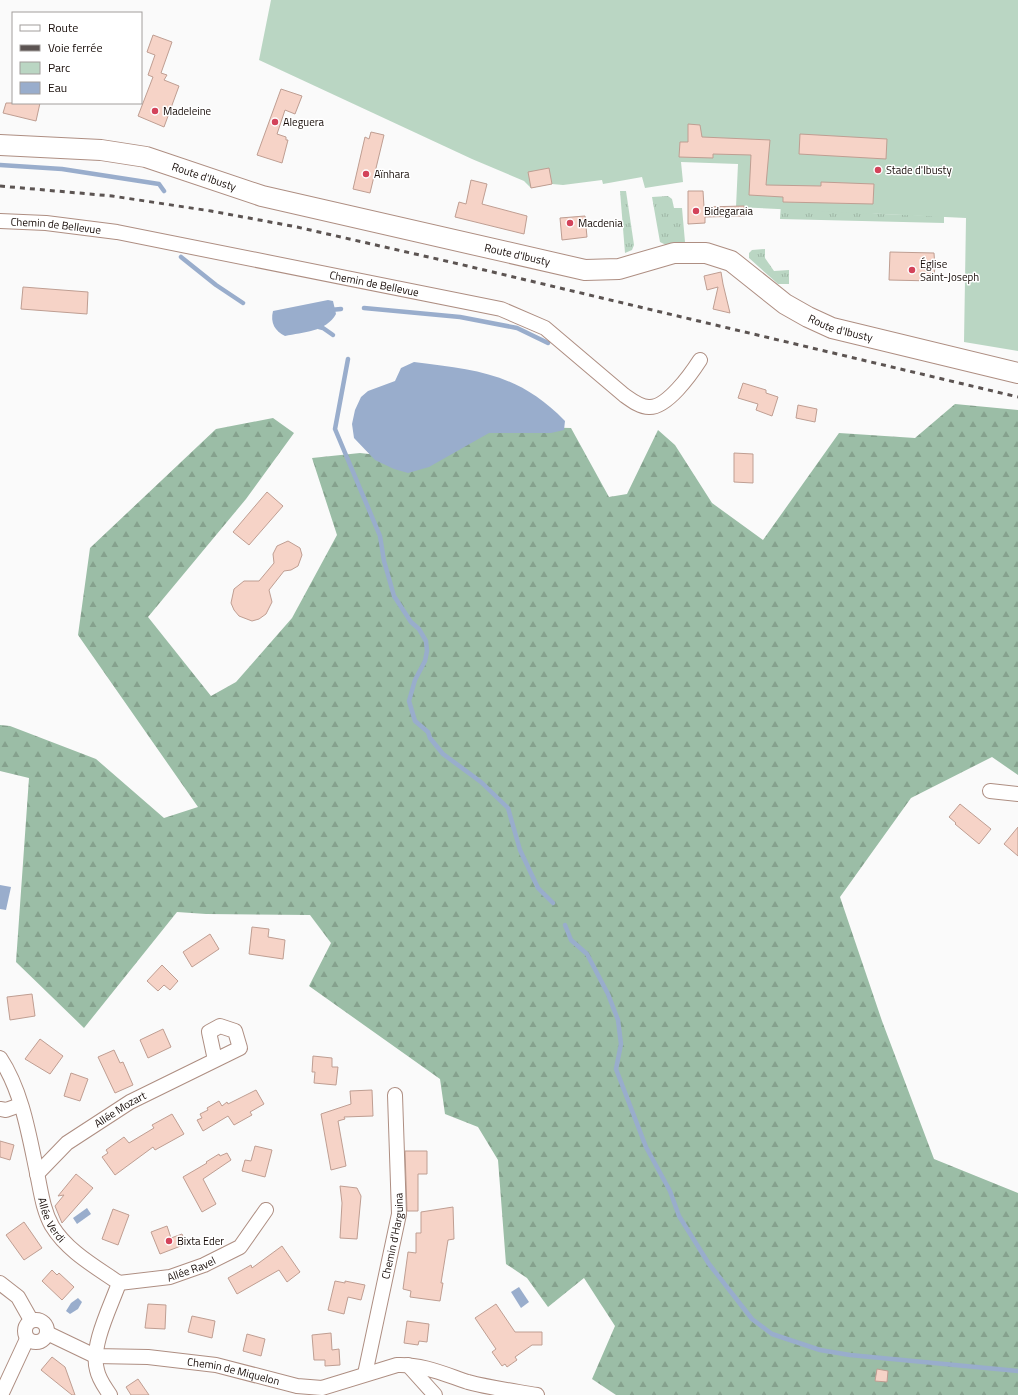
<svg xmlns="http://www.w3.org/2000/svg" width="1018" height="1395" viewBox="0 0 1018 1395" font-family="'Titillium Web',sans-serif">
<style>
.grass{fill:url(#grass-tufts)}
.forest{fill:url(#forest-firs)}
.green{fill:#bad6c3}
.water{fill:#99adcc}
.lines{fill:none;stroke-linecap:round;stroke-linejoin:round}
.stream{stroke:#99adcc;stroke-width:4.5}
.building{fill:#f6d3c7;stroke:#bf9e92}
.street-casing{stroke:#ae8e82;stroke-width:16}
.secondary-casing{stroke:#ae8e82;stroke-width:22}
.street{stroke:#fff;stroke-width:14}
.secondary{stroke:#fff;stroke-width:20}
.rail{stroke:#5c5452;stroke-width:3;stroke-dasharray:5 5;stroke-linecap:butt}
.poi-dot{fill:#d3435a;stroke:#fff;stroke-width:1.5}
.labels{text-anchor:middle;stroke-width:3;stroke-linejoin:round;paint-order:stroke}
.poi-label{font-size:11px;fill:#170c08;stroke:#fff;text-anchor:start}
.street-label{font-size:11px;fill:#170c08;stroke:#fff}
</style>
<defs>
<pattern id="grass-tufts" width="24" height="20" patternUnits="userSpaceOnUse"><rect width="24" height="20" fill="#bad6c3"/><path d="M3 7l-1-3M5 7V3M7 7l1-3M15 17l-1-3M17 17v-4M19 17l1-3" fill="none" stroke="#9fb6a6"/></pattern>
<pattern id="forest-firs" width="22" height="20" patternUnits="userSpaceOnUse"><rect width="22" height="20" fill="#9bbda6"/><path d="M5 1l3.5 6h-7zM16 11l3.5 6h-7z" fill="#85a18d"/></pattern>
</defs>
<rect width="100%" height="100%" fill="#fafafa"/>
<g class="grass">
<polygon points="620,191 626,191 634,245 632,250 625,253"/>
<polygon points="668,196 672,199 674,208 682,208 685,242 666,245 660,242 652,197"/>
<polygon points="781,204 882,214 944,216 944,223 780,219"/>
<polygon points="765,249 765,258 774,271 789,270 789,284 778,284 749,258 749,253 752,250"/>
</g>
<polygon class="forest" points="955,404 1018,410 1018,775 992,757 911,798 840,897 882,1021 934,1159 1018,1193 1018,1395 616,1395 592,1379 615,1326 584,1278 548,1307 527,1278 506,1264 498,1160 478,1127 445,1114 440,1079 309,986 331,943 310,915 206,914 177,912 84,1028 16,962 29,778 0,771 0,725 10,726 96,759 164,818 198,807 78,635 90,548 216,429 273,418 294,433 246,499 148,617 211,696 236,682 292,618 337,535 312,458 360,453 423,460 489,426 571,428 609,497 627,494 658,430 675,445 712,503 763,540 839,433 915,438"/>
<polygon class="green" points="271,0 1018,0 1018,351 964,342 966,218 736,207 738,164 681,162 683,182 645,188 642,177 603,184 602,180 563,185 552,184 531,188 524,181 472,159 259,60"/>
<g class="water">
<path d="M 328,300 L 333,301 L 336,314 C 326,332 303,332 285,336 C 275,331 270,323 273,311 Z"/>
<path d="M 414,362 C 477,370 518,373 565,421 L 564,430 L 551,433 L 489,433 L 429,467 L 408,473 L 394,469 L 375,460 L 354,438 L 352,424 L 355,410 L 361,397 L 368,391 L 395,381 L 401,368 Z"/>
<polygon points="0,885 11,887 6,910 0,909"/>
<polygon points="87,1208 91,1214 77,1224 73,1218"/>
<polygon points="519,1287 529,1302 521,1308 511,1292"/>
<polygon points="78,1298 82,1302 78,1309 70,1314 66,1311 71,1303"/>
</g>
<g class="lines">
<g class="stream">
<polyline points="0,165 62,169 159,184 164,191"/>
<polyline points="181,257 216,285 243,303"/>
<polyline points="364,308 460,317 517,328 548,343"/>
<polyline points="330,310 341,309"/>
<polyline points="319,327 323,328 333,335"/>
<polyline points="348,359 335,429 380,536 384,561 394,596 411,622 419,629 426,641 427,651 425,661 415,680 409,701 415,721 428,732 430,738 443,754 481,782 508,808 520,850 538,888 553,903"/>
<polyline points="565,925 571,940 587,954 608,994 618,1020 621,1044 616,1069 646,1147 670,1191 679,1216 709,1264 752,1319 772,1334 820,1350 850,1355 1018,1371"/>
</g>
</g>
<g class="building">
<polygon points="153,35 172,42 161,73 167,75 164,80 179,86 164,127 138,116 153,77 148,75 155,55 147,52"/>
<polygon points="281,89 302,96 295,114 285,110 277,134 286,137 286,140 288,140 282,163 257,155"/>
<polygon points="6,103 40,103 36,121 3,113"/>
<polygon points="688,124 700,125 702,137 770,140 766,185 821,186 821,182 874,184 873,204 783,202 783,197 749,195 751,155 713,154 713,158 679,157 680,142 688,142"/>
<polygon points="371,132 384,135 370,193 353,189 365,137 369,139"/>
<polygon points="800,134 887,139 886,159 799,154"/>
<polygon points="549,168 552,184 531,188 528,172"/>
<polygon points="471,180 487,184 482,204 527,216 524,234 455,217 459,202 466,204"/>
<polygon points="688,191 703,191 704,207 744,206 745,216 705,217 705,223 688,224"/>
<polygon points="585,216 587,237 562,240 560,218"/>
<polygon points="890,252 934,253 935,268 933,281 889,280"/>
<polygon points="721,272 723,284 730,313 713,309 718,287 707,290 704,276"/>
<polygon points="23,287 88,292 87,314 21,309"/>
<polygon points="743,383 766,390 766,393 778,397 772,416 756,410 758,404 738,398"/>
<polygon points="798,405 817,409 815,422 796,418"/>
<polygon points="734,453 753,454 753,483 734,482"/>
<polygon points="267,492 283,506 249,545 233,532"/>
<polygon points="288,541 300,548 302,555 298,566 291,570 284,571 269,590 272,602 266,614 259,619 252,621 239,616 234,610 231,603 234,589 244,581 259,581 274,563 273,554 277,546"/>
<polygon points="960,804 991,829 979,844 955,824 956,823 949,817"/>
<polygon points="1018,827 1018,856 1004,844"/>
<polygon points="252,927 269,929 268,937 285,940 283,959 249,954"/>
<polygon points="210,934 219,949 192,967 183,952"/>
<polygon points="162,965 178,981 170,990 164,985 158,991 147,981"/>
<polygon points="32,994 35,1016 10,1020 7,997"/>
<polygon points="163,1029 171,1047 148,1058 140,1040"/>
<polygon points="40,1039 63,1056 50,1074 25,1059"/>
<polygon points="114,1050 120,1063 123,1062 133,1085 115,1093 98,1057"/>
<polygon points="313,1056 332,1058 332,1067 338,1067 336,1085 314,1083 315,1072 312,1072"/>
<polygon points="71,1073 88,1079 80,1101 64,1096"/>
<polygon points="256,1090 264,1104 250,1112 252,1115 234,1125 228,1116 203,1131 197,1120 202,1118 200,1114 208,1110 207,1108 219,1101 222,1106 227,1102 228,1104"/>
<polygon points="372,1090 373,1116 344,1117 345,1119 338,1121 346,1166 331,1170 321,1114 351,1104 350,1091"/>
<polygon points="172,1114 184,1134 155,1150 153,1147 115,1175 102,1157 108,1153 106,1150 124,1137 129,1143 154,1128 152,1125"/>
<polygon points="0,1141 14,1145 10,1160 0,1157"/>
<polygon points="255,1146 272,1150 265,1177 242,1171 245,1160 251,1161"/>
<polygon points="405,1151 427,1151 427,1174 418,1174 418,1211 407,1211"/>
<polygon points="227,1153 231,1160 203,1179 216,1204 202,1212 183,1177 207,1163 206,1162 219,1154 220,1156"/>
<polygon points="76,1174 93,1188 62,1223 55,1206 64,1195 58,1196"/>
<polygon points="340,1186 357,1188 361,1196 357,1239 340,1238 342,1203"/>
<polygon points="453,1207 454,1239 448,1240 441,1283 443,1283 440,1301 410,1297 411,1291 403,1289 408,1252 416,1253 416,1233 421,1233 421,1212"/>
<polygon points="113,1209 129,1215 118,1245 102,1239"/>
<polygon points="24,1222 42,1248 24,1260 6,1235"/>
<polygon points="167,1226 171,1238 182,1234 186,1244 160,1254 151,1232"/>
<polygon points="282,1246 300,1272 287,1282 279,1270 237,1294 228,1278 251,1265 252,1268"/>
<polygon points="52,1270 57,1275 59,1273 74,1287 62,1300 42,1281"/>
<polygon points="335,1281 345,1283 345,1281 365,1285 361,1300 348,1297 344,1314 328,1310"/>
<polygon points="148,1304 166,1305 165,1329 145,1328"/>
<polygon points="496,1304 515,1332 542,1332 542,1345 532,1345 515,1357 517,1360 507,1367 505,1364 502,1366 492,1352 496,1349 475,1318"/>
<polygon points="192,1316 215,1321 212,1338 188,1332"/>
<polygon points="407,1321 429,1324 427,1342 419,1341 418,1345 404,1343"/>
<polygon points="331,1333 332,1350 339,1349 340,1365 325,1366 325,1360 314,1360 312,1335"/>
<polygon points="247,1334 265,1339 261,1356 243,1351"/>
<polygon points="52,1357 65,1367 75,1395 72,1395 41,1370"/>
<polygon points="877,1369 888,1371 887,1382 875,1381"/>
<polygon points="138,1379 149,1395 131,1395 126,1387"/>
</g>
<g class="lines">
<g class="street-casing">
<g id="street">
<path id="s1" d="M 0,221 L 46,223 L 117,232 L 501,309 L 545,328 L 624,395 C 631,400 640,407 649,407 C 667,408 691,374 700,360"/>
<polyline points="990,791 1018,794"/>
<path id="s2" d="M 0,1058 C 22,1091 29,1135 37,1173 C 41,1192 43,1210 52,1226 C 67,1251 96,1267 119,1283 C 111,1306 90,1346 97,1370 C 99,1380 105,1387 110,1395"/>
<polyline points="0,1109 6,1110 20,1105"/>
<path id="s3" d="M 37,1174 L 67,1143 L 130,1102 L 240,1048 L 235,1031 L 220,1026 L 209,1032 L 215,1060"/>
<polyline points="0,1283 18,1297 31,1320"/>
<path id="s4" d="M 119,1283 L 170,1277 L 204,1265 L 240,1247 L 266,1210"/>
<circle cx="36" cy="1331" r="11"/>
<path id="s5" d="M 47,1333 L 95,1356 L 148,1357 L 216,1365 L 297,1386 L 322,1388 L 397,1365 C 422,1364 444,1374 468,1382 C 490,1388 514,1391 537,1395"/>
<polyline points="408,1365 435,1395"/>
<path id="s6" d="M 365,1374 L 399,1214 L 395,1095"/>
<polyline points="1,1395 27,1339"/>
</g>
</g>
<g class="secondary-casing">
<g id="secondary">
<path id="s7" d="M 0,145 L 101,150 L 146,157 L 262,196 L 585,270 L 619,269 L 674,253 L 706,253 L 731,261 L 785,304 L 808,317 L 832,328 L 1018,373"/>
</g>
</g>
<use href="#street" class="street"/>
<use href="#secondary" class="secondary"/>
<polyline class="rail" points="0,186 112,196 211,211 297,227 459,264 1018,397"/>
</g>
<g class="poi-dot">
<circle cx="155" cy="111" r="4"/>
<circle cx="275" cy="122" r="4"/>
<circle cx="878" cy="170" r="4"/>
<circle cx="366" cy="174" r="4"/>
<circle cx="696" cy="211" r="4"/>
<circle cx="570" cy="223" r="4"/>
<circle cx="912" cy="270" r="4"/>
<circle cx="169" cy="1241" r="4"/>
</g>
<g class="labels">
<g class="poi-label">
<text x="163" y="115">Madeleine</text>
<text x="283" y="126">Aleguera</text>
<text x="886" y="174">Stade d'Ibusty</text>
<text x="374" y="178">Aïnhara</text>
<text x="704" y="215">Bidegaraia</text>
<text x="578" y="227">Macdenia</text>
<text x="920" y="268">Église<tspan x="920" dy="13">Saint-Joseph</tspan></text>
<text x="177" y="1245">Bixta Eder</text>
</g>
<g class="street-label">
<text dy="4" stroke="none"><textPath href="#s7" startOffset="208">Route d'Ibusty</textPath></text>
<text dy="4" stroke="none"><textPath href="#s1" startOffset="56">Chemin de Bellevue</textPath></text>
<text dy="4" stroke="none"><textPath href="#s7" startOffset="531">Route d'Ibusty</textPath></text>
<text dy="4" stroke="none"><textPath href="#s1" startOffset="380">Chemin de Bellevue</textPath></text>
<text dy="4" stroke="none"><textPath href="#s7" startOffset="880">Route d'Ibusty</textPath></text>
<text dy="4" stroke="none"><textPath href="#s3" startOffset="106">Allée Mozart</textPath></text>
<text dy="4" stroke="none"><textPath href="#s2" startOffset="171">Allée Verdi</textPath></text>
<text dy="4" stroke="none"><textPath href="#s6" startOffset="141">Chemin d'Harguina</textPath></text>
<text dy="4" stroke="none"><textPath href="#s4" startOffset="74">Allée Ravel</textPath></text>
<text dy="4" stroke="none"><textPath href="#s5" startOffset="193">Chemin de Miquelon</textPath></text>
</g>
</g>
<rect x="12" y="12" width="130" height="92" fill="#ffffff" stroke="#a29e9c"/>
<rect x="20" y="25" width="20" height="6" fill="#ffffff" stroke="#a29e9c"/>
<text x="48" y="32" font-size="12" fill="#170c08">Route</text>
<rect x="20" y="45" width="20" height="6" fill="#5c5452" stroke="#a29e9c"/>
<text x="48" y="52" font-size="12" fill="#170c08">Voie ferrée</text>
<rect x="20" y="62" width="20" height="12" fill="#bad6c3" stroke="#a29e9c"/>
<text x="48" y="72" font-size="12" fill="#170c08">Parc</text>
<rect x="20" y="82" width="20" height="12" fill="#99adcc" stroke="#a29e9c"/>
<text x="48" y="92" font-size="12" fill="#170c08">Eau</text>
</svg>
